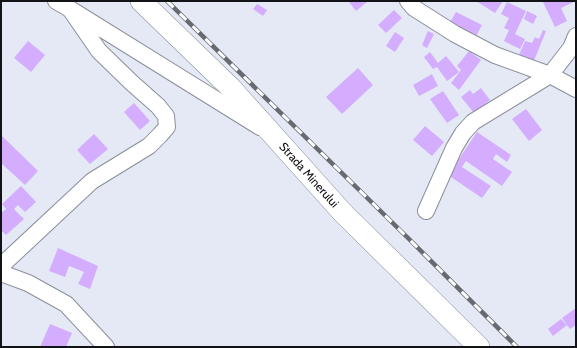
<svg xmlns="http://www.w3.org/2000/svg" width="577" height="348" viewBox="0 0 577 348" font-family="Cabin,sans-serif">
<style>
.building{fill:#d5adfe}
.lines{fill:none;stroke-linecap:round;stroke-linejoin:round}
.minor-casing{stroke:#8a8f99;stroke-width:18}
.major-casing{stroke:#8a8f99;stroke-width:22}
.minor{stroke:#fff;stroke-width:16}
.major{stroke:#fff;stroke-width:21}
.rail-casing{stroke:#676b71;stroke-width:4.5}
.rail{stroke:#fff;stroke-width:3;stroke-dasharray:9;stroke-linecap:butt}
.labels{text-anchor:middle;stroke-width:3;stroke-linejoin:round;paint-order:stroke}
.street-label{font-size:12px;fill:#111316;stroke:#fff}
</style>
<rect width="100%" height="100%" fill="#e4e9f5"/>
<g class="building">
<polygon points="348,1 368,1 356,11"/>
<polygon points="476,1 503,1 495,13"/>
<polygon points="546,1 576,1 561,8 567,21 555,27 543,2"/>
<polygon points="507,2 526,11 515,34 525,39 520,49 504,41 509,30 504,28 509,18 501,14"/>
<polygon points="257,4 267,10 263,16 253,9"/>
<polygon points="394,10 402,18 386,33 378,25"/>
<polygon points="527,11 537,16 533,24 524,19"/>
<polygon points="456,12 482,25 475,38 449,24"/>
<polygon points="543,30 546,31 533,63 518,57 525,41 532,43 535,37 539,39"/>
<polygon points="428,31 434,34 427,48 422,45"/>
<polygon points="395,32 404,38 395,52 386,46"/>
<polygon points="28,41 45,55 31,72 14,58"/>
<polygon points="469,51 481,60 459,90 451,83 461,70 457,66"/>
<polygon points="430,52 438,63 446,56 459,72 447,81 437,67 433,69 424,57"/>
<polygon points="358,68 373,85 342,114 326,97"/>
<polygon points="432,74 438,86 419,96 413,85"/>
<polygon points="481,88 490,100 474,113 461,97 470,90 473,94"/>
<polygon points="443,91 459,115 447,123 430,99"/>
<polygon points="134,103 150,121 140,130 124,112"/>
<polygon points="526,109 542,130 529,141 512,119"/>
<polygon points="425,126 444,142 432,156 413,140"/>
<polygon points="477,132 511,155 507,162 496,154 493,159 512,172 502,186 466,161 462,167 491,186 482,198 448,175"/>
<polygon points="94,134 108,149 90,164 77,150"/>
<polygon points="1,135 38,171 25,185 1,163"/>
<polygon points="21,186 36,202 25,212 18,205 14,209 24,219 6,235 1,230 1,213 6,209 2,204"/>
<polygon points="58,248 98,266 90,289 78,284 84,272 69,266 65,277 49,271"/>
<polygon points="576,308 576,325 570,329 562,318"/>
<polygon points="561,319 567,325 553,336 548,329"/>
<polygon points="50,324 72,333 66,347 40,347"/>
</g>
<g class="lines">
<g class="minor-casing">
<g id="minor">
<polyline points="56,1 70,9 260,127"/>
<polyline points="408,1 414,8 455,34 495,55 550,75 571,48 576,36"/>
<polyline points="426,211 454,148 463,133 473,122 550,75 576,89"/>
<polyline points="1,266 92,181 149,146 160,135 167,127 166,116 158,106 132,83 99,51 70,9"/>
<polyline points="1,273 28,283 66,304 106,347"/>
</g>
</g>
<g class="major-casing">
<g id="major">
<path id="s1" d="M 141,1 L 231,88 L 343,213 L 479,347"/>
</g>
</g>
<use href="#minor" class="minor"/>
<use href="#major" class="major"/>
<g class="rail-casing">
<polyline id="rail" points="167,1 408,238 517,347"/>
</g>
<use href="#rail" class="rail"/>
</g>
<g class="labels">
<g class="street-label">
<text dy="4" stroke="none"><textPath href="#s1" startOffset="242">Strada Minerului</textPath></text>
</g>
</g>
<rect width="577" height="348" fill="none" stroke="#111316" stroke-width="4"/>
</svg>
